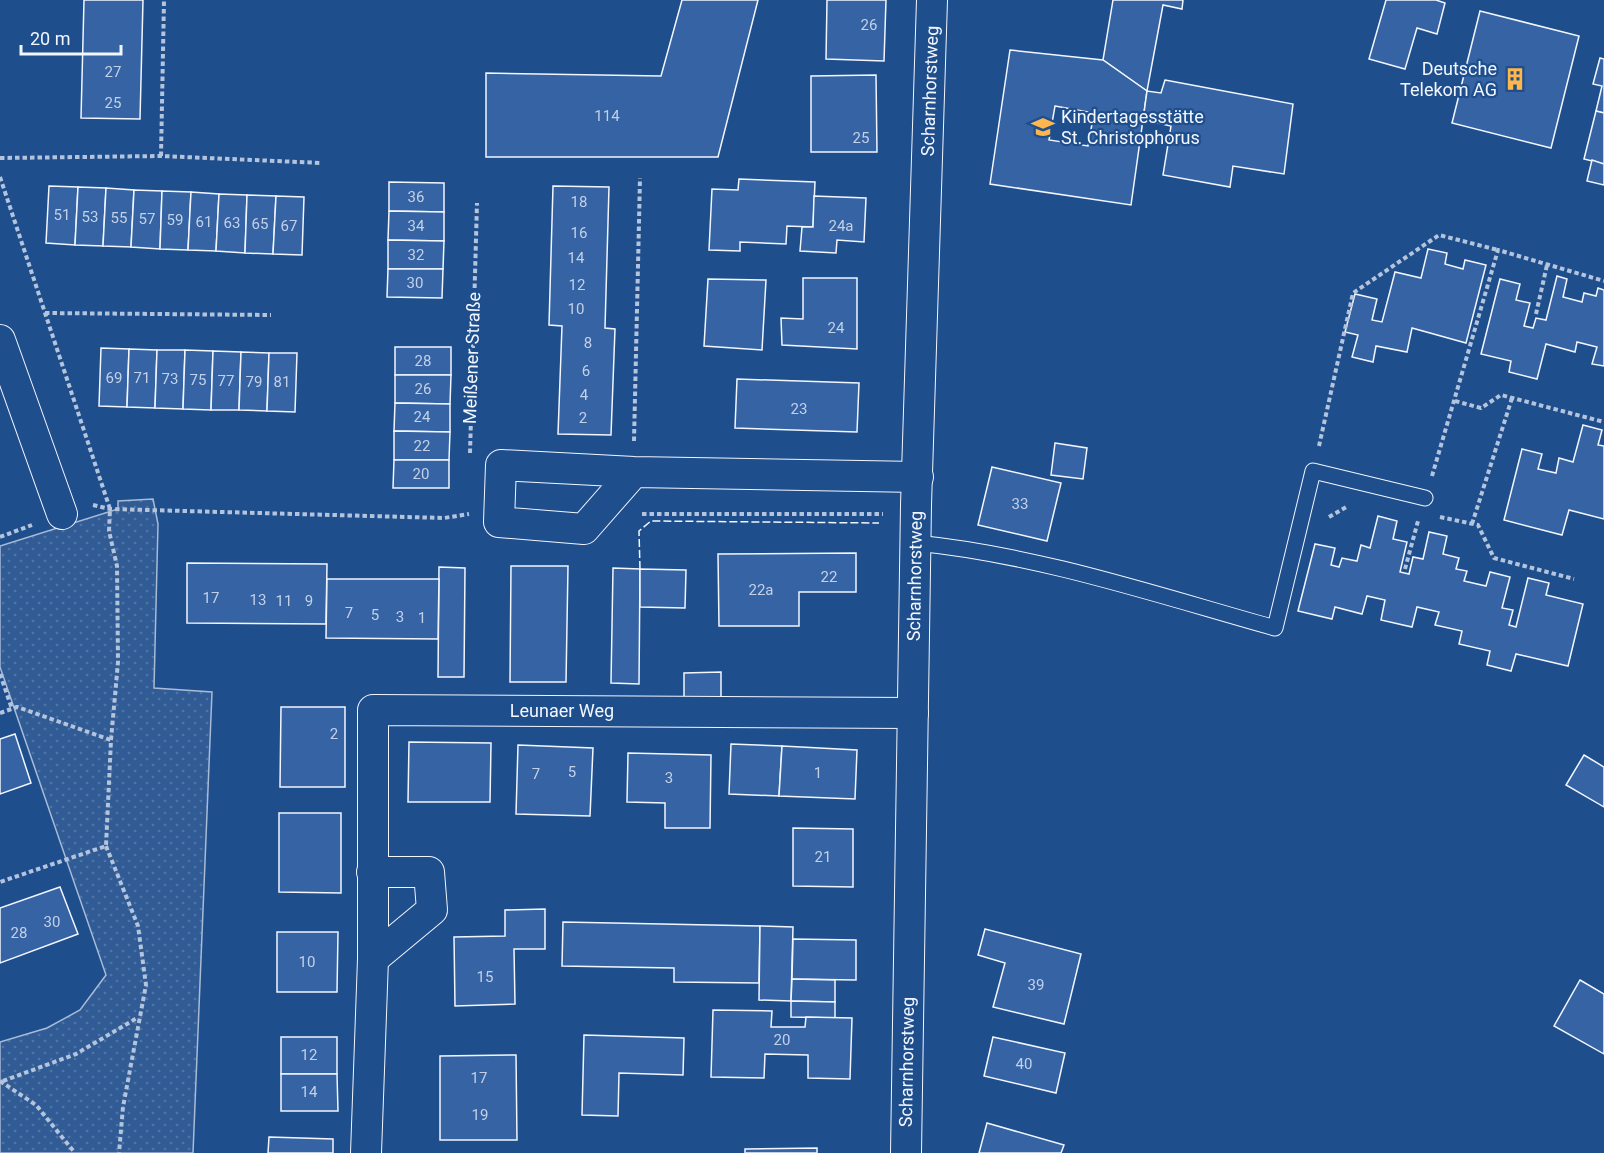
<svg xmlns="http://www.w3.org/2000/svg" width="1604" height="1153" viewBox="0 0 1604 1153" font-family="Roboto,sans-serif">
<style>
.green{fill:url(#green-dots);stroke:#a8bbd7;stroke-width:1.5}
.building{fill:#3563a3;stroke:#f2f6ff;stroke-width:1.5;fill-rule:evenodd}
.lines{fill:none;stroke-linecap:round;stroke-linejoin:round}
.service-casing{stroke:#f2f6ff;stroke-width:17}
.minor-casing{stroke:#f2f6ff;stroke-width:32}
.path{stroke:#b3c4dc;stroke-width:4;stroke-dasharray:4.5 3;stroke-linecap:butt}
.service{stroke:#1f4e8c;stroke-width:15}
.minor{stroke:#1f4e8c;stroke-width:30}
.fence{stroke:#f2f6ff;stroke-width:1.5;stroke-dasharray:8 3;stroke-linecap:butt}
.labels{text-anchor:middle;stroke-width:4.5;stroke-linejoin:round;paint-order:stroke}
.number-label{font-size:15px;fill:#c3d1e8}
.poi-label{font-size:18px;fill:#f2f6ff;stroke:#1f4e8c;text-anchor:end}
.street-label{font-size:18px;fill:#f2f6ff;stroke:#1f4e8c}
</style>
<defs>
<pattern id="green-dots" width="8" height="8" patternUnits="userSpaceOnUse" patternTransform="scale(1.5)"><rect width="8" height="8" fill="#305b95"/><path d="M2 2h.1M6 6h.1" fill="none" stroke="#4e73a5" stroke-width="1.8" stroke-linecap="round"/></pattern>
</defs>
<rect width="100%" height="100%" fill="#1f4e8c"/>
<polygon class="green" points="153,499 158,524 154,688 212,692 193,1153 0,1153 0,1042 47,1028 80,1010 106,975 0,667 0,546 118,509 118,501"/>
<g class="building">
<polygon points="84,0 143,0 140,119 81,118"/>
<polygon points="682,0 758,0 718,157 486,157 486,73 661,76"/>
<polygon points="827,0 886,0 884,61 826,59"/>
<polygon points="1113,0 1183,0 1182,9 1163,5 1147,91 1103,60"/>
<polygon points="1386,0 1436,0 1445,3 1437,34 1417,28 1405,69 1369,59"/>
<polygon points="1480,11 1579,36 1551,148 1452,123"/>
<path d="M 1010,50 L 1103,60 L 1147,91 L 1131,205 L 990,184 ZM 1055,106 L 1094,113 L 1088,146 L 1049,140 Z"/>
<polygon points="1600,58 1604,59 1604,113 1596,111 1602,86 1593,84"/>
<polygon points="876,75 877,152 811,152 811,76"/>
<polygon points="1165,80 1293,104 1284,174 1233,166 1230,187 1163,175 1171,126 1143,120 1147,91 1161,93"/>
<polygon points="1596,111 1604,113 1604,164 1584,159"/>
<polygon points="1592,160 1604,164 1604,185 1587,181"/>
<polygon points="739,179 815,182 813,227 787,226 786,244 740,242 740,251 709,250 712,189 738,190"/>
<polygon points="389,182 444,183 444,212 389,211"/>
<polygon points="49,186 78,187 75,245 46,243"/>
<polygon points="553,186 609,187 605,328 615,329 611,435 558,434 562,326 549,325"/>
<polygon points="78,187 106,188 103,246 75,245"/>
<polygon points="106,188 134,190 131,247 103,246"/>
<polygon points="134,190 162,191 160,249 131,247"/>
<polygon points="162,191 191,192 188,250 160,249"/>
<polygon points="191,192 219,194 216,251 188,250"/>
<polygon points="219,194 247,195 245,253 216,251"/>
<polygon points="247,195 276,196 273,254 245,253"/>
<polygon points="276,196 304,197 302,255 273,254"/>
<polygon points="814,196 866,198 864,242 837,240 836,253 800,251 802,227 813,227"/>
<polygon points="389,211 444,212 444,241 388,240"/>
<polygon points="388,240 444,241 443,269 388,269"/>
<polygon points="1428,249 1447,253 1445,264 1463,269 1465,260 1486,265 1466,343 1412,328 1407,352 1376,346 1373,362 1352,357 1358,335 1345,332 1355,294 1377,299 1372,320 1382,322 1395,272 1421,278"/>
<polygon points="388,269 443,269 442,298 387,297"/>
<polygon points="1557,276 1567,279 1563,297 1582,302 1584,293 1596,296 1598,288 1604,290 1604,366 1592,364 1597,347 1577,342 1575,352 1546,344 1537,379 1509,372 1511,361 1481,354 1500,279 1520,284 1516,300 1530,303 1524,326 1533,328 1536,318 1546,320"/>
<polygon points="803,278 857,278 857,349 782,345 781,318 803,319"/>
<polygon points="708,279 766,280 762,350 704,346"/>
<rect x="395" y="347" width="56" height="28"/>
<polygon points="101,348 129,349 127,407 99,406"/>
<polygon points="129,349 157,350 155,408 127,407"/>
<polygon points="157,350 185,350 183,409 155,408"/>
<polygon points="185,350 213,351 211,410 183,409"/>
<polygon points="213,351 241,352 239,410 211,410"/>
<polygon points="241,352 269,353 267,411 239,410"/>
<polygon points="269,353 297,353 295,412 267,411"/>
<polygon points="395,375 451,375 450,404 395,403"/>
<polygon points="737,379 859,383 857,432 735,428"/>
<polygon points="395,403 450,404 450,432 394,431"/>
<polygon points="1583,425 1602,430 1598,445 1604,446 1604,519 1569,510 1562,535 1504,520 1522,449 1542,454 1538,469 1556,473 1559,458 1573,462"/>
<polygon points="394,431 450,432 449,460 394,460"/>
<polygon points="1055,443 1087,448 1083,479 1051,475"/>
<polygon points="394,460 449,460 449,488 393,488"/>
<polygon points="992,467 1061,483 1047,541 978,525"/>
<polygon points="1378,516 1397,521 1393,539 1407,542 1400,572 1409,574 1413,557 1423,559 1429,532 1447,536 1443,554 1459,558 1456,569 1467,571 1464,581 1486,586 1490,572 1510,577 1502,608 1513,610 1509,625 1516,627 1528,578 1549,583 1546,595 1583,604 1568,666 1516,654 1511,671 1487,665 1490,651 1459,644 1462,631 1435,625 1439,612 1417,607 1412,627 1381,620 1385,600 1367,596 1362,614 1335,607 1332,619 1298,611 1315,544 1335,548 1331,565 1339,567 1342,558 1357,561 1361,545 1370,548"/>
<polygon points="856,553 856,592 799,592 799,626 719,626 718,554"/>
<polygon points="187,563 327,564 326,624 187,623"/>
<polygon points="511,566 568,566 566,682 510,682"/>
<polygon points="439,567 465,568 464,677 438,677"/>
<polygon points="613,568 640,569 639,684 611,683"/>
<polygon points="640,569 686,570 685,608 640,607"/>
<polygon points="327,579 439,579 438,639 326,638"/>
<polygon points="721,672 721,701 684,702 684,673"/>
<polygon points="281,707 345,707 345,787 280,787"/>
<polygon points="15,734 31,783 0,794 0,739"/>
<polygon points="409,742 491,743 490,802 408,802"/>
<polygon points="731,744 782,746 779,796 729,794"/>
<polygon points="518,745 593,748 590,816 516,814"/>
<polygon points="782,746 857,750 855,799 779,796"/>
<polygon points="628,753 711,755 710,828 665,828 665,803 627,802"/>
<polygon points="1584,755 1604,767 1604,807 1566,785"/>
<polygon points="279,813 341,813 341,893 279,892"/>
<polygon points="793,828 853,829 853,887 793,886"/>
<polygon points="60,887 78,934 0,963 0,908"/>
<polygon points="545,909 545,949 514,949 515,1004 455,1006 454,937 505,936 505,910"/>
<polygon points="563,922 760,926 759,983 674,982 674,968 562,966"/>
<polygon points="760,926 793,927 791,1001 759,1000"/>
<polygon points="985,929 1081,954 1064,1024 993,1007 1005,963 978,955"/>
<polygon points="277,932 338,932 337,992 277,992"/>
<polygon points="793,939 856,940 856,980 792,979"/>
<polygon points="792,979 835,980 835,1002 791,1001"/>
<polygon points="1580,980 1604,994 1604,1054 1554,1026"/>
<polygon points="791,1001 835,1002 835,1018 791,1017"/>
<polygon points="713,1010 772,1011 771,1027 805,1027 806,1017 852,1018 850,1079 808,1078 808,1055 765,1054 764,1078 711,1077"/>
<polygon points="584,1035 684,1038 683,1075 619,1073 618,1116 582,1115"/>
<rect x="281" y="1037" width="56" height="37"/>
<polygon points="993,1037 1065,1053 1056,1093 984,1076"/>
<polygon points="516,1055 517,1140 440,1140 440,1056"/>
<polygon points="281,1074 337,1074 338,1111 281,1111"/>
<polygon points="987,1123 1064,1145 1061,1153 979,1153"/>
<polygon points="269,1137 333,1139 333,1153 268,1153"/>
<polygon points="817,1148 817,1153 745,1153 745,1149"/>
</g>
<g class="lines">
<g class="service-casing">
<path id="service" d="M 916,543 C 1038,555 1157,595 1275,628 L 1313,471 L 1425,498"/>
</g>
<g class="minor-casing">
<g id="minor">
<polyline points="0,340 62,514"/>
<polyline points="634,472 584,529 499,522 501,465 634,472 918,477"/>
<polyline points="372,872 429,872 432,910 373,959"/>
<polyline points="366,1153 373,959 373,710 913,713"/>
<polyline points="906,1153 916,505 932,0"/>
</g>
</g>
<g class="path">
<polyline points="161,156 164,0"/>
<polyline points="0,158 161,156 322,163"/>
<polyline points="0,177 110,509 109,531 117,566 118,662 111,740 106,846 0,882"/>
<polyline points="45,313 271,315"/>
<polyline points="1536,314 1547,265"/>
<polyline points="1455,401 1481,408 1501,395 1604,422"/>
<polyline points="634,441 640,178"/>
<polyline points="1319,446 1353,293 1439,235 1498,250"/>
<polyline points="470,453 477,203"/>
<polyline points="1432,476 1498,250 1604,281"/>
<polyline points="93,505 110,509 444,518 469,514"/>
<polyline points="642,514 883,514"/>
<polyline points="1329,517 1348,506"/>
<polyline points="1440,517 1478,525 1494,558 1574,579"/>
<polyline points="1472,524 1512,398"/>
<polyline points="0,537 32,525"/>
<polyline points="1405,569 1418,521"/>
<polyline points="0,674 12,709"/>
<polyline points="0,713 17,707 111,740"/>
<polyline points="106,846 138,926 146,985 123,1107 119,1153"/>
<polyline points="0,1081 36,1105 75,1153"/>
<polyline points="3,1081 76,1054 137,1018"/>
</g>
<use href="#service" class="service"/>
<use href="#minor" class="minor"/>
<polyline class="fence" points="640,569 639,531 651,521 879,523"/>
</g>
<defs>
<g id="building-bare" transform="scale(1.8)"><path d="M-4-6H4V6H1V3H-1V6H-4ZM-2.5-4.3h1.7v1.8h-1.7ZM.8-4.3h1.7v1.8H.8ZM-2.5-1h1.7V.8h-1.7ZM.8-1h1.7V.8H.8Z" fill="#ffb74d" stroke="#1f4e8c" stroke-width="2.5" paint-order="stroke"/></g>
<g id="school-bare" transform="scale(1.8)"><path d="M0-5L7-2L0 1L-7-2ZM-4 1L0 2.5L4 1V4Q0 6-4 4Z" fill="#ffb74d" stroke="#1f4e8c" stroke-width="2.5" paint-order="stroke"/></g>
</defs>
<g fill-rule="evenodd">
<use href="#building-bare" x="1515" y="79"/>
<use href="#school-bare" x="1043" y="127"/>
</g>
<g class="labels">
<g class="number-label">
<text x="869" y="30">26</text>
<text x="113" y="77">27</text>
<text x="113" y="108">25</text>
<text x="607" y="121">114</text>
<text x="861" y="143">25</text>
<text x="416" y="202">36</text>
<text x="579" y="207">18</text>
<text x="62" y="220">51</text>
<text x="90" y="222">53</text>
<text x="119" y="223">55</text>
<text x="147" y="224">57</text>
<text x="175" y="225">59</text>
<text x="204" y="227">61</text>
<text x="232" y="228">63</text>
<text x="260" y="229">65</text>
<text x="289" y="231">67</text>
<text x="416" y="231">34</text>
<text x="841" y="231">24a</text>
<text x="579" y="238">16</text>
<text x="416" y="260">32</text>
<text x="576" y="263">14</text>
<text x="415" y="288">30</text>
<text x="577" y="290">12</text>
<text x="576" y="314">10</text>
<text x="836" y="333">24</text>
<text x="588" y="348">8</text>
<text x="423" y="366">28</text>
<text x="586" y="376">6</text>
<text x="114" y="383">69</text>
<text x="142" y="383">71</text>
<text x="170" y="384">73</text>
<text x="198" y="385">75</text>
<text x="226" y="386">77</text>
<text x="254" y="387">79</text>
<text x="282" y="387">81</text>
<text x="423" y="394">26</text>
<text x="584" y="400">4</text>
<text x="799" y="414">23</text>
<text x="422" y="422">24</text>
<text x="583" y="423">2</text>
<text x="422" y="451">22</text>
<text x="421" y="479">20</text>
<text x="1020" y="509">33</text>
<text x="829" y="582">22</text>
<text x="761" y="595">22a</text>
<text x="211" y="603">17</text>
<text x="258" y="605">13</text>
<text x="284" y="606">11</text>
<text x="309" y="606">9</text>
<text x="349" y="618">7</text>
<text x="375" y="620">5</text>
<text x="400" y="622">3</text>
<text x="422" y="623">1</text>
<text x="334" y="739">2</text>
<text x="572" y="777">5</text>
<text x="818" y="778">1</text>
<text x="536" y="779">7</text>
<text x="669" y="783">3</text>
<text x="823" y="862">21</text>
<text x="52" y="927">30</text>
<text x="19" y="938">28</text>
<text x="307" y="967">10</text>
<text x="485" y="982">15</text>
<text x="1036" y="990">39</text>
<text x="782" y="1045">20</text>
<text x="309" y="1060">12</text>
<text x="1024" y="1069">40</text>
<text x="479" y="1083">17</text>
<text x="309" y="1097">14</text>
<text x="480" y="1120">19</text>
</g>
<g class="poi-label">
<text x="1497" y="75">Deutsche<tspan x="1497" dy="21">Telekom AG</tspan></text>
<text x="1061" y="123" text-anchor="start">Kindertagesstätte<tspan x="1061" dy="21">St. Christophorus</tspan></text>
</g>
<g class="street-label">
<text transform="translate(930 91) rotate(-88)" y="6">Scharnhorstweg</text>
<text transform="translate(472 358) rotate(-88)" y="6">Meißener Straße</text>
<text transform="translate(915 576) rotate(-89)" y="6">Scharnhorstweg</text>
<text x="562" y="717">Leunaer Weg</text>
<text transform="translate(907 1062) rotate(-89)" y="6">Scharnhorstweg</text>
</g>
</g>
<path d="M21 45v9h100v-9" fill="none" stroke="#f2f6ff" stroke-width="3"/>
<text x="30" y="45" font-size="18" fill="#f2f6ff" stroke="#1f4e8c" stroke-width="4.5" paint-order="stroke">20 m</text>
</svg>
